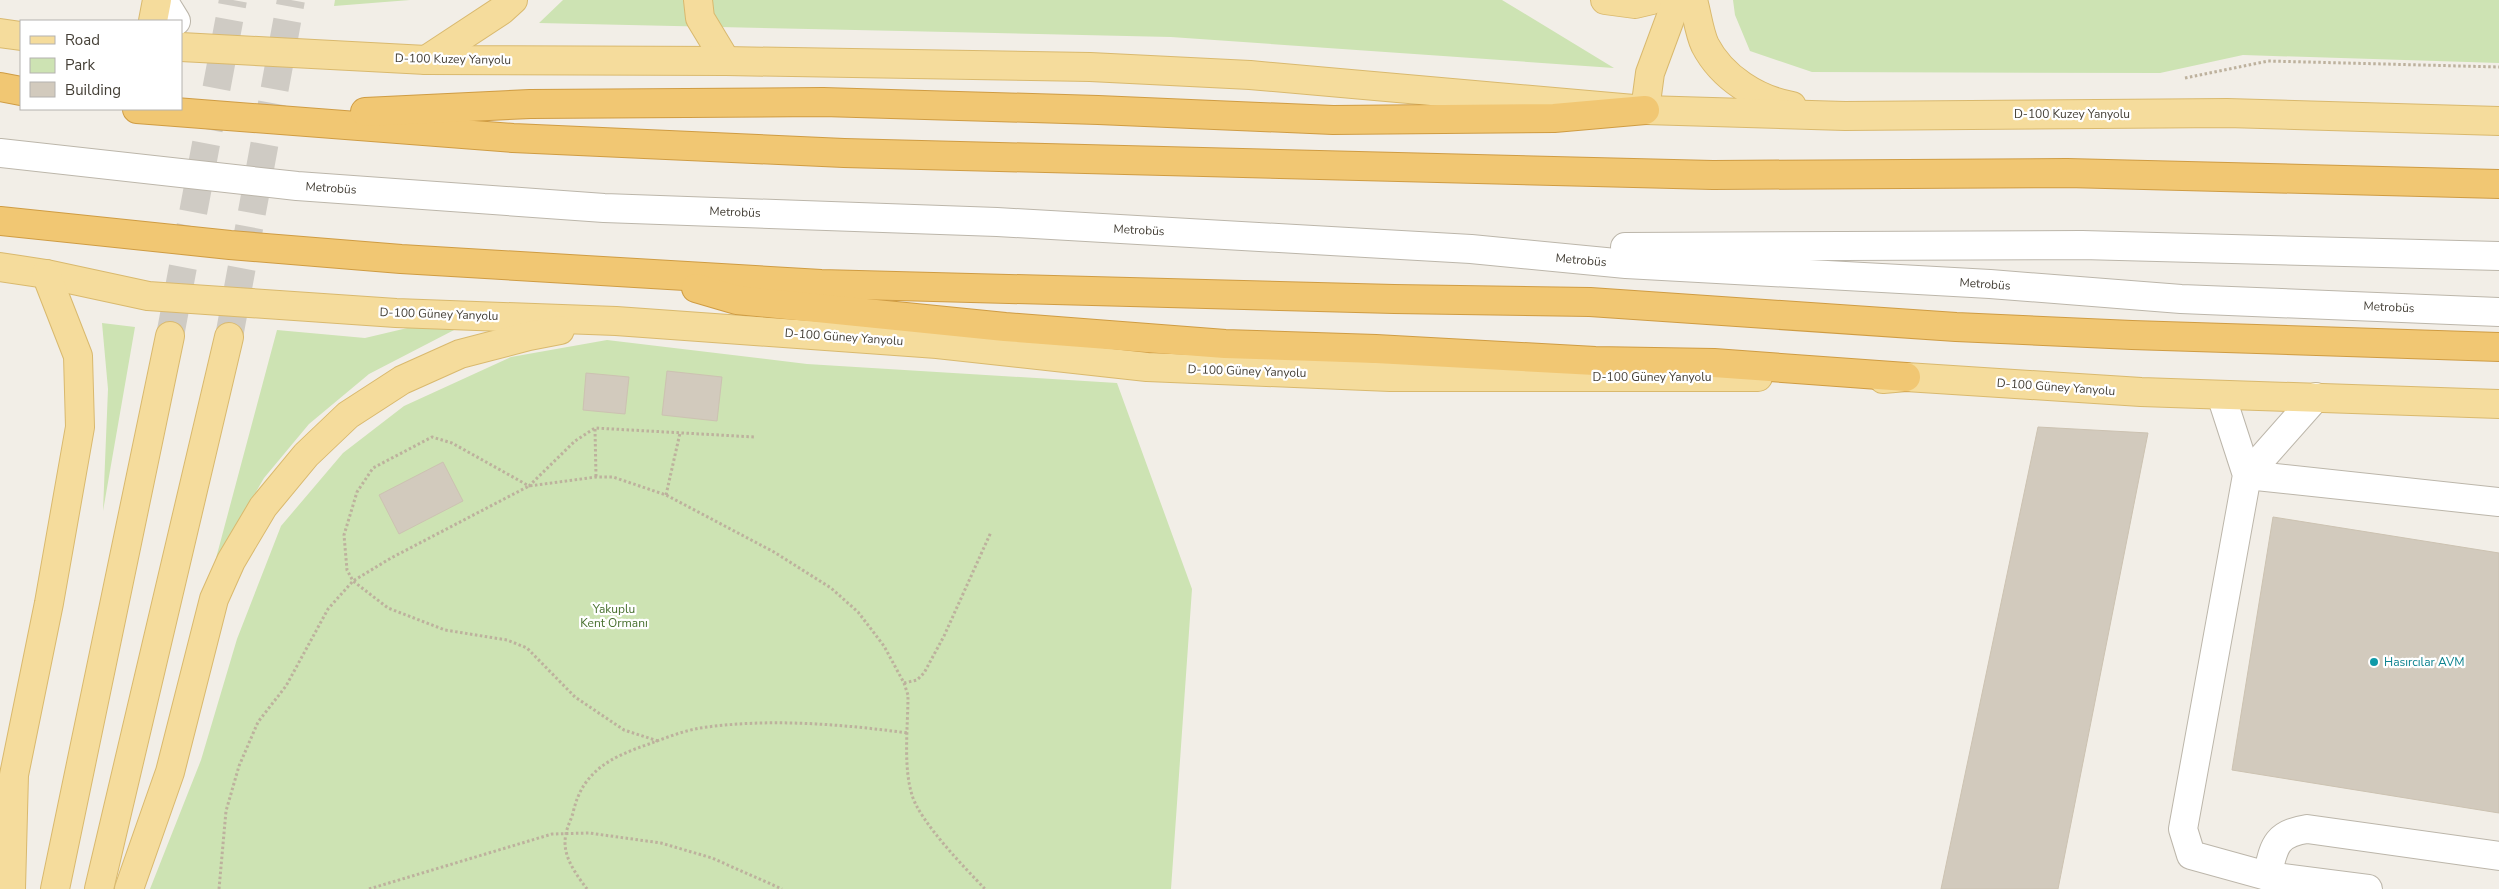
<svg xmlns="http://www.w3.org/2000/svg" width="2499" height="889" viewBox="0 0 2499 889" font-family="'Nunito Sans',sans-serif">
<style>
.green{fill:#cde3b3}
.building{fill:#d2cabd;stroke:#ccc2b1}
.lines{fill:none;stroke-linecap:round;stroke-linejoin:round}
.major-tunnel{stroke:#cfcbc4;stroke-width:28;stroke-dasharray:28 14;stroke-linecap:butt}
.minor-casing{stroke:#bcb6aa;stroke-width:30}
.major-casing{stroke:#d9b96e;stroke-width:30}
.highway-casing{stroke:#cf9c43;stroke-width:30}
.path{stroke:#bdb19d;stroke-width:3;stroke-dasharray:2.5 2.5;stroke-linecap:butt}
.minor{stroke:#fff;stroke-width:28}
.major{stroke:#f5dc9c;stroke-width:28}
.highway{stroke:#f1c773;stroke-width:28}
.culture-dot{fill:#0f9aa8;stroke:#fff;stroke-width:2}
.labels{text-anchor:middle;stroke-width:4.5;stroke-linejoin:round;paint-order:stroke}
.street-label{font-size:12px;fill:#443f36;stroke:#fff}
.park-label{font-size:12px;fill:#48702f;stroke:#fff}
.culture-label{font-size:12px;fill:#0d838f;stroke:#fff;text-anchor:start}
</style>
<rect width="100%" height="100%" fill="#f2eee7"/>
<g class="green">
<polygon points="335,0 410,0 334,6"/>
<polygon points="563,0 1502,0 1614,68 1171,37 539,23"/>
<polygon points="1733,0 2499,0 2499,63 2243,55 2160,73 1812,72 1750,51 1735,15"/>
<polygon points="102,323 135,327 103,511 108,389"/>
<polygon points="420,325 456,329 369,374 309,424 264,478 215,562 277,330 365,338"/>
<polygon points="607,340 807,364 1117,383 1192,589 1171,889 150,889 201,760 237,639 281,526 343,453 404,406 511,357"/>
</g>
<g class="building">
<polygon points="667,371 722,377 717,421 662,415"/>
<polygon points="586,373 629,377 625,414 583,410"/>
<polygon points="2038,427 2148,433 2058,889 1941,889"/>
<polygon points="443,462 463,501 399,534 379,495"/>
<polygon points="2273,517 2499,553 2499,813 2232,770"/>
</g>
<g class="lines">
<g class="major-tunnel">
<polyline points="170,336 233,0"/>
<polyline points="229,337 291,0"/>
</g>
<g class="minor-casing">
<g id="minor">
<polyline points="163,0 176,21"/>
<polyline points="0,153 297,186 604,208 997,222 1471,249 1626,264 1990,284 2181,299 2499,312"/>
<polyline points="1625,247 2082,245 2499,256"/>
<polyline points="2221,395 2247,475 2183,829 2191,855 2267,876 2368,889"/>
<polyline points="2247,475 2499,502"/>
<polyline points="2247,475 2316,397"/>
<path d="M 2267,876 C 2274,848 2274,834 2307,829 L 2499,856"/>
</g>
</g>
<g class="major-casing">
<g id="major">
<polyline points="698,0 700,18 726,61"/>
<polyline points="1605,0 1635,4 1652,0"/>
<path d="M 1693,0 C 1697,14 1699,32 1705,45 C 1722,78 1758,100 1792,106"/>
<polyline points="153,21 157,0"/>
<polyline points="0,33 21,36"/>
<polyline points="181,47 426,60 726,61 1090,67 1250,75 1645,110 1845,116 2227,113 2499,121"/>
<polyline points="426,60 502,10 513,0"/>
<polyline points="1645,110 1650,73 1677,0"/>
<polyline points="0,267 46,274 148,296 396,313 616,321 937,344 1147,367 1390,377 1758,377"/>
<polyline points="1883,379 1906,377 2141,392 2499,404"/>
<polyline points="11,889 14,775 49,603 80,427 78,356 46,274"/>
<polyline points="55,889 170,336"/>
<polyline points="99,889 229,337"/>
<polyline points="129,889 170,772 214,599 231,561 263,507 306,455 348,415 402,380 460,354 529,336 560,330"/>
</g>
</g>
<g class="highway-casing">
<g id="highway">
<polyline points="0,87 21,91"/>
<polyline points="137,109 513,138 844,153 1713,175 2067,173 2499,184"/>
<polyline points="365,112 530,104 823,102 1098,110 1333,120 1554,118 1645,110"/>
<polyline points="0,221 230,245 401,259 821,284 1394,299 1590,302 1956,327 2132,335 2499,347"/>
<polyline points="696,288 737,300 1005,327 1225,344 1376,349 1595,361 1714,363 1906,377"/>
</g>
</g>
<g class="path">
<polyline points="2185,78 2268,61 2499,67"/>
<polyline points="595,429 596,477"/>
<polyline points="666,495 680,433"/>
<polyline points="904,683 917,680 924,673 944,636 991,532"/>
<polyline points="658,741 624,730 575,697 527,648 507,640 445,630 388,608 353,581 347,570 344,535 357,492 373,468 432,437 452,443 529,486 575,441 595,428 754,437"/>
<path d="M 219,889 L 226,811 L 239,766 L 258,722 L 286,686 L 328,609 L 353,581 L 391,558 L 529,486 L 596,477 L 613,477 L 666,495 L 774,552 L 831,588 L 858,612 L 884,646 L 904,683 L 908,695 C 908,726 903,766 912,795 C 920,822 965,868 985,889"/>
<polyline points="369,889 552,834 589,833 661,843 712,858 782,889"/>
<path d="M 587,889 C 576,874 561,855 566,834 C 567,827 571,820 573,813 C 582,771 611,757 649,744 C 665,738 683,731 700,728 C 768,718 840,724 908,733"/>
</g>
<use href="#minor" class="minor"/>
<use href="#major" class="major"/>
<use href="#highway" class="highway"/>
</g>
<circle class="culture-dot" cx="2374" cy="662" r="5"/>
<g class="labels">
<g class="street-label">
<text transform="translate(453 59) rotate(1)" y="4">D-100 Kuzey Yanyolu</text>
<text x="2072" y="118">D-100 Kuzey Yanyolu</text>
<text transform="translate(331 188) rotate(4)" y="4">Metrobüs</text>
<text transform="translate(735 212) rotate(2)" y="4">Metrobüs</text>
<text transform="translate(1139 230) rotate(3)" y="4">Metrobüs</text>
<text transform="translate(1581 260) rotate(5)" y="4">Metrobüs</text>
<text transform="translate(1985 284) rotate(4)" y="4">Metrobüs</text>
<text transform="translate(2389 307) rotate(3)" y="4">Metrobüs</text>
<text transform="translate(439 314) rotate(2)" y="4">D-100 Güney Yanyolu</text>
<text transform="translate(844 337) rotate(4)" y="4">D-100 Güney Yanyolu</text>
<text transform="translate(1247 371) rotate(2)" y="4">D-100 Güney Yanyolu</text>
<text x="1652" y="381">D-100 Güney Yanyolu</text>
<text transform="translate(2056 387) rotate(4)" y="4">D-100 Güney Yanyolu</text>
</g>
<g class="park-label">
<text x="614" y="613">Yakuplu<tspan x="614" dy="14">Kent Ormanı</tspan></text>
</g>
<g class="culture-label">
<text x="2384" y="666">Hasırcılar AVM</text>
</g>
</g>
<rect x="20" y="20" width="162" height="90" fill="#ffffff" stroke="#b4b2af"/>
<rect x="30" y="36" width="25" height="8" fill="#f5dc9c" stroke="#b4b2af"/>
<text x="65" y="45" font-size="15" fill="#443f36">Road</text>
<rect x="30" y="58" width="25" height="15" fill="#cde3b3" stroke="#b4b2af"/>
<text x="65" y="70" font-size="15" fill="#443f36">Park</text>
<rect x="30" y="82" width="25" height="15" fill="#d2cabd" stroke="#b4b2af"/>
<text x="65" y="95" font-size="15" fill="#443f36">Building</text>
</svg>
